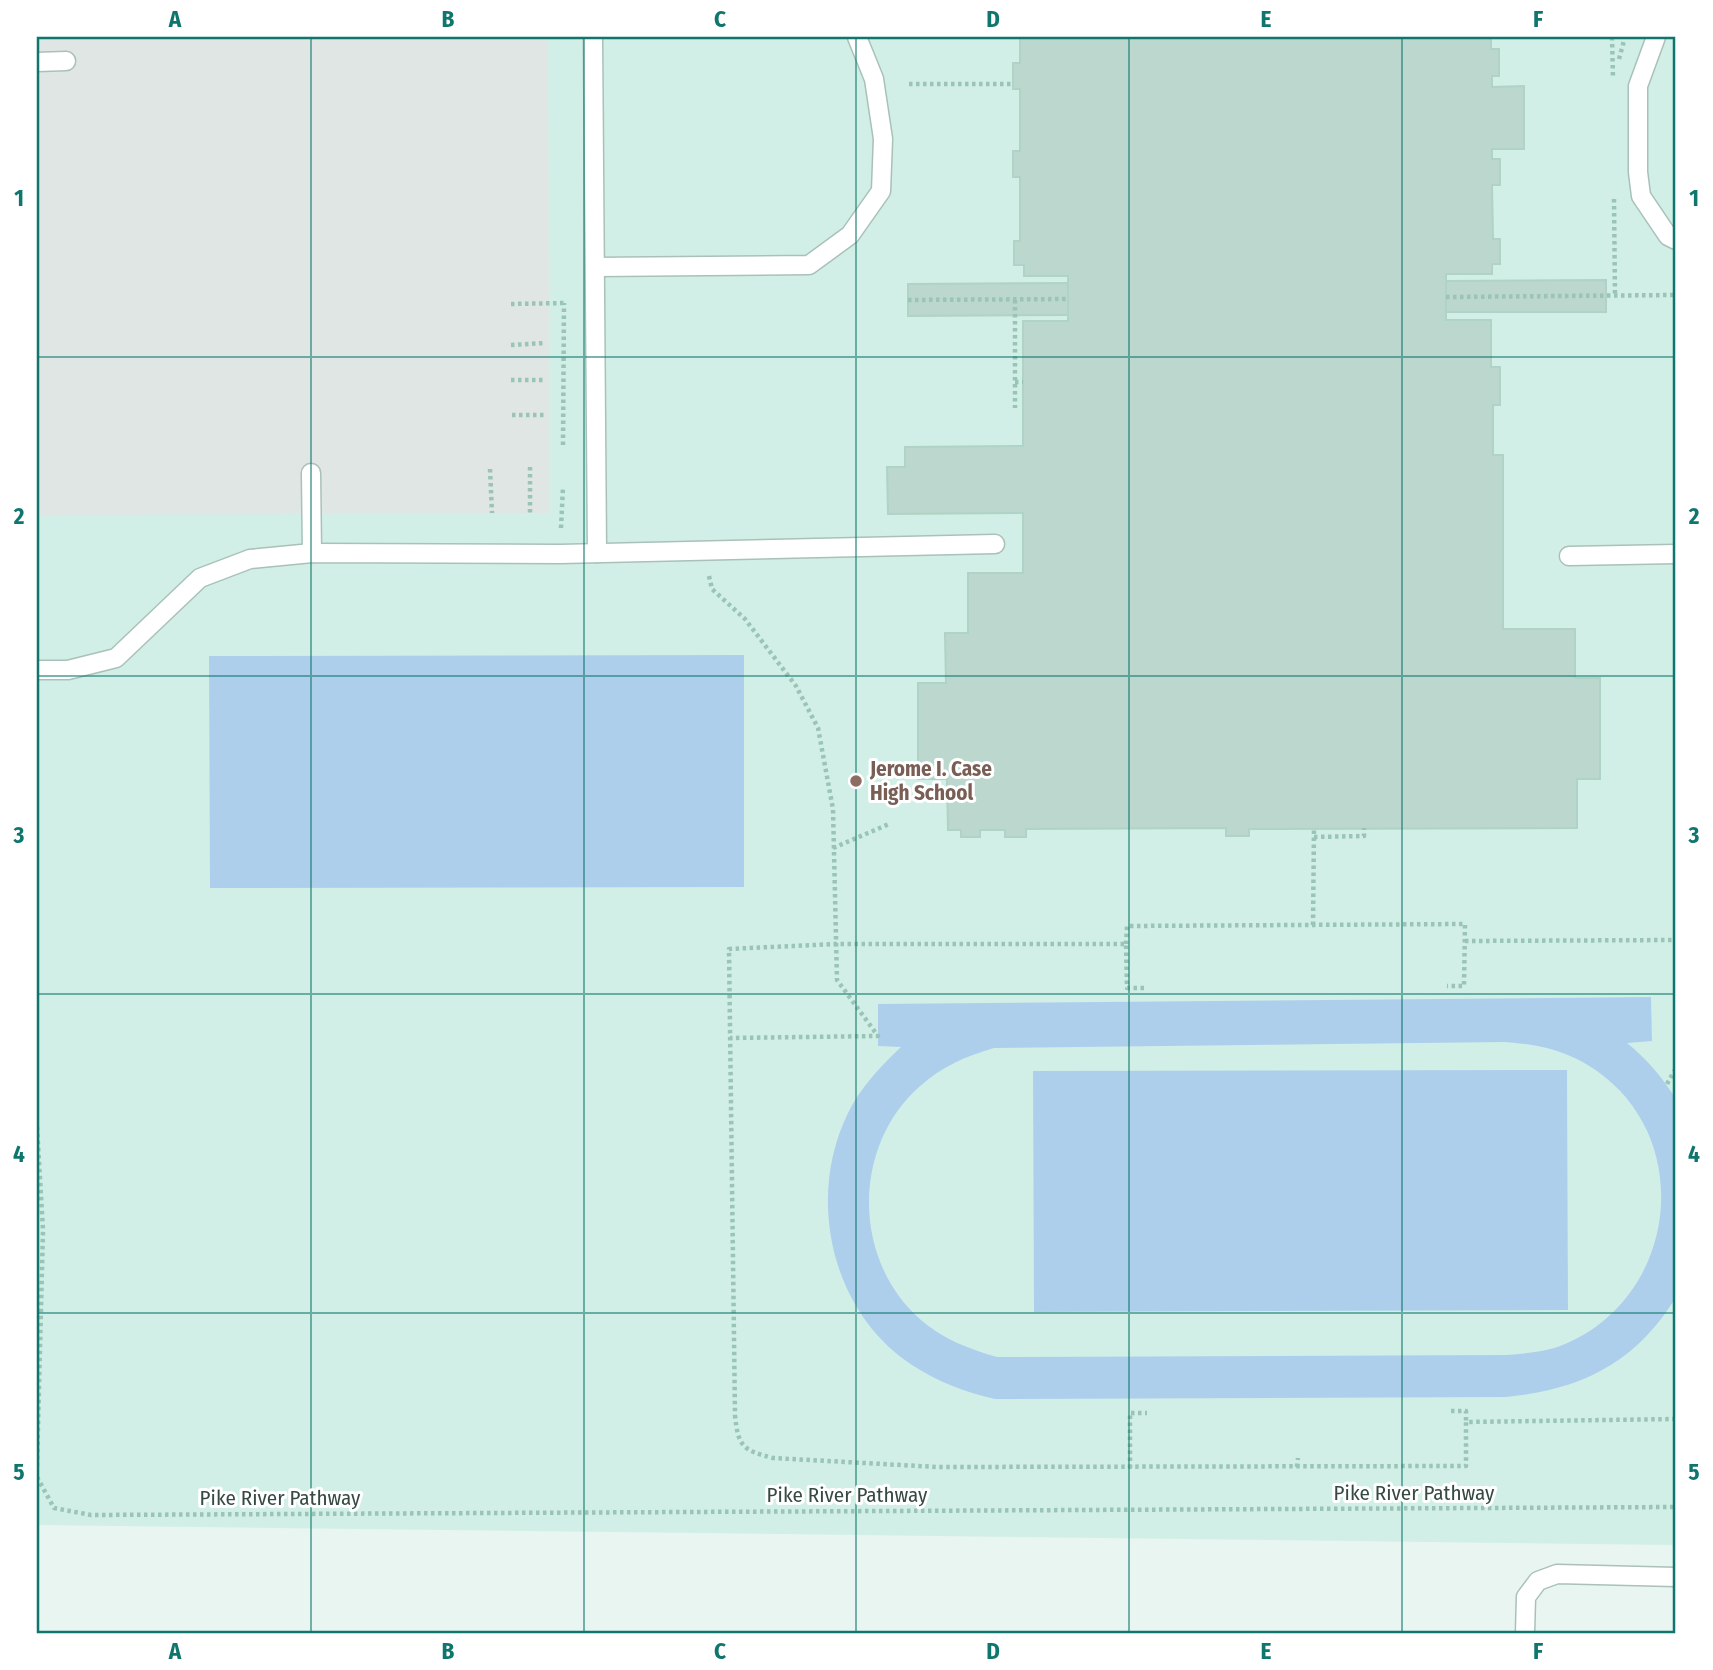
<svg xmlns="http://www.w3.org/2000/svg" width="1713" height="1670" viewBox="0 0 1713 1670" font-family="'Fira Sans Condensed',sans-serif">
<style>
.education{fill:#d1efe7}
.pitch{fill:#aecfec;fill-rule:evenodd}
.parking{fill:#e0e6e4}
.building{fill:#bcd7cd;stroke:#afd3c5;stroke-width:2}
.lines{fill:none;stroke-linecap:round;stroke-linejoin:round}
.lane-casing{stroke:#a9c1b9;stroke-width:21}
.path{stroke:#9ac4b6;stroke-width:4.5;stroke-dasharray:3.5 3.5;stroke-linecap:butt}
.lane{stroke:#fff;stroke-width:18}
.grid{fill:none;stroke:#0f766e;stroke-width:2;stroke-opacity:0.55}
.education-dot{fill:#8d6e63;stroke:#fff;stroke-width:2.5}
.labels{text-anchor:middle;stroke-width:6;stroke-linejoin:round;paint-order:stroke}
.education-label{font-size:21px;font-weight:bold;fill:#785e54;stroke:#fff;text-anchor:start}
.street-label{font-size:21px;fill:#364942;stroke:#fff}
.neatline{fill:none;stroke:#0f766e;stroke-width:2.5}
.grid-label{font-size:23px;text-anchor:middle;font-weight:bold;fill:#0f766e}
</style>
<rect width="100%" height="100%" fill="#e8f5f1"/>
<polygon class="education" points="37,37 1676,37 1676,1545 37,1525"/>
<g class="pitch">
<polygon points="744,655 744,887 210,888 209,656"/>
<path d="M 1651,997 L 1652,1041 L 1627,1043 C 1647,1059 1662,1077 1676,1099 L 1676,1297 C 1637,1362 1581,1390 1506,1397 L 995,1399 C 965,1392 938,1382 912,1365 C 831,1312 806,1198 848,1113 C 860,1088 880,1067 901,1047 L 878,1046 L 878,1004 ZM 1505,1042 C 1534,1044 1560,1049 1586,1064 C 1697,1129 1681,1295 1565,1344 C 1547,1352 1527,1353 1507,1355 L 997,1357 C 969,1349 943,1339 921,1320 C 852,1260 852,1147 919,1087 C 941,1067 966,1056 994,1048 Z"/>
<polygon points="1567,1070 1568,1310 1034,1312 1033,1071"/>
</g>
<polygon class="parking" points="44,37 548,37 550,513 37,515 37,49"/>
<g class="building">
<polygon points="1020,37 1491,37 1491,49 1499,49 1499,76 1492,76 1492,87 1524,86 1524,149 1492,149 1492,159 1500,159 1500,185 1492,185 1493,239 1500,239 1500,264 1492,264 1492,274 1446,274 1446,320 1491,320 1491,367 1500,367 1500,405 1493,405 1493,455 1503,455 1503,629 1575,629 1575,678 1600,678 1600,779 1577,779 1577,828 1249,829 1249,836 1226,836 1226,828 1026,829 1026,837 1005,837 1005,830 980,830 980,837 961,837 961,830 948,830 947,779 918,779 918,683 946,683 945,633 968,633 968,573 1023,573 1023,513 888,514 887,467 905,467 905,447 1023,446 1023,321 1068,321 1068,276 1024,276 1024,265 1014,265 1014,241 1020,241 1020,177 1013,177 1013,151 1020,151 1020,89 1013,89 1013,63 1020,63"/>
<polygon points="1606,280 1606,312 1446,312 1446,281"/>
<polygon points="1068,283 1068,315 908,316 908,284"/>
</g>
<g class="lines">
<g class="lane-casing">
<g id="lane">
<polyline points="593,37 597,553"/>
<polyline points="1656,37 1638,86 1638,172 1641,196 1668,236 1676,240"/>
<polyline points="37,62 66,61"/>
<polyline points="595,267 809,265 850,235 881,191 883,139 874,79 857,37"/>
<polyline points="311,473 312,553"/>
<polyline points="1569,556 1676,554"/>
<polyline points="37,670 68,670 116,658 200,578 250,559 312,553 560,554 995,544"/>
<polyline points="1525,1633 1526,1597 1538,1581 1557,1574 1676,1577"/>
</g>
</g>
<g class="path">
<polyline points="1612,37 1613,78"/>
<polyline points="1619,59 1625,37"/>
<polyline points="909,84 1013,84"/>
<polyline points="1614,199 1615,296"/>
<polyline points="1446,297 1676,295"/>
<polyline points="908,300 1068,299"/>
<polyline points="1015,300 1015,408"/>
<polyline points="511,304 564,303"/>
<polyline points="511,345 545,343"/>
<polyline points="511,380 545,380"/>
<polyline points="1015,382 1023,382"/>
<polyline points="512,415 547,415"/>
<polyline points="563,445 564,303"/>
<polyline points="530,467 530,513"/>
<polyline points="490,469 492,513"/>
<polyline points="561,528 563,487"/>
<polyline points="709,576 712,589 745,619 796,686 818,728 833,809 837,980 878,1036 730,1038"/>
<polyline points="1314,837 1364,836 1364,828"/>
<polyline points="833,848 889,824"/>
<polyline points="1313,925 1314,828"/>
<polyline points="1465,941 1676,940"/>
<polyline points="1126,944 1127,926 1465,924 1464,986 1447,986"/>
<path d="M 1144,988 L 1127,988 L 1126,944 L 835,944 L 729,949 L 735,1415 C 738,1446 742,1450 773,1458 L 937,1467 L 1466,1466 L 1466,1422 L 1676,1419"/>
<polyline points="1667,1084 1676,1068"/>
<polyline points="37,1127 43,1230 37,1468"/>
<polyline points="1451,1411 1466,1411 1466,1422"/>
<polyline points="1297,1467 1298,1458"/>
<polyline points="1130,1468 1130,1413 1147,1413"/>
<polyline points="37,1477 54,1508 91,1515 1676,1507"/>
</g>
<use href="#lane" class="lane"/>
</g>
<path class="grid" d="M 311,37 L 311,1633M 584,37 L 584,1633M 856,37 L 856,1633M 1129,37 L 1129,1633M 1402,37 L 1402,1633M 37,357 L 1676,357M 37,676 L 1676,676M 37,994 L 1676,994M 37,1313 L 1676,1313"/>
<circle class="education-dot" cx="856" cy="781" r="7"/>
<g class="labels">
<g class="education-label">
<text x="870" y="776">Jerome I. Case<tspan x="870" dy="24">High School</tspan></text>
</g>
<g class="street-label">
<text x="1414" y="1500">Pike River Pathway</text>
<text x="847" y="1502">Pike River Pathway</text>
<text x="280" y="1505">Pike River Pathway</text>
</g>
</g>
<rect width="1713" height="1670" fill="none" stroke="#ffffff" stroke-width="77"/>
<rect x="38" y="38" width="1636" height="1594" class="neatline"/>
<g class="grid-label">
<text x="175" y="27">A</text>
<text x="448" y="27">B</text>
<text x="720" y="27">C</text>
<text x="993" y="27">D</text>
<text x="1266" y="27">E</text>
<text x="1538" y="27">F</text>
<text x="19" y="206">1</text>
<text x="1694" y="206">1</text>
<text x="19" y="524">2</text>
<text x="1694" y="524">2</text>
<text x="19" y="843">3</text>
<text x="1694" y="843">3</text>
<text x="19" y="1162">4</text>
<text x="1694" y="1162">4</text>
<text x="19" y="1480">5</text>
<text x="1694" y="1480">5</text>
<text x="175" y="1659">A</text>
<text x="448" y="1659">B</text>
<text x="720" y="1659">C</text>
<text x="993" y="1659">D</text>
<text x="1266" y="1659">E</text>
<text x="1538" y="1659">F</text>
</g>
</svg>
